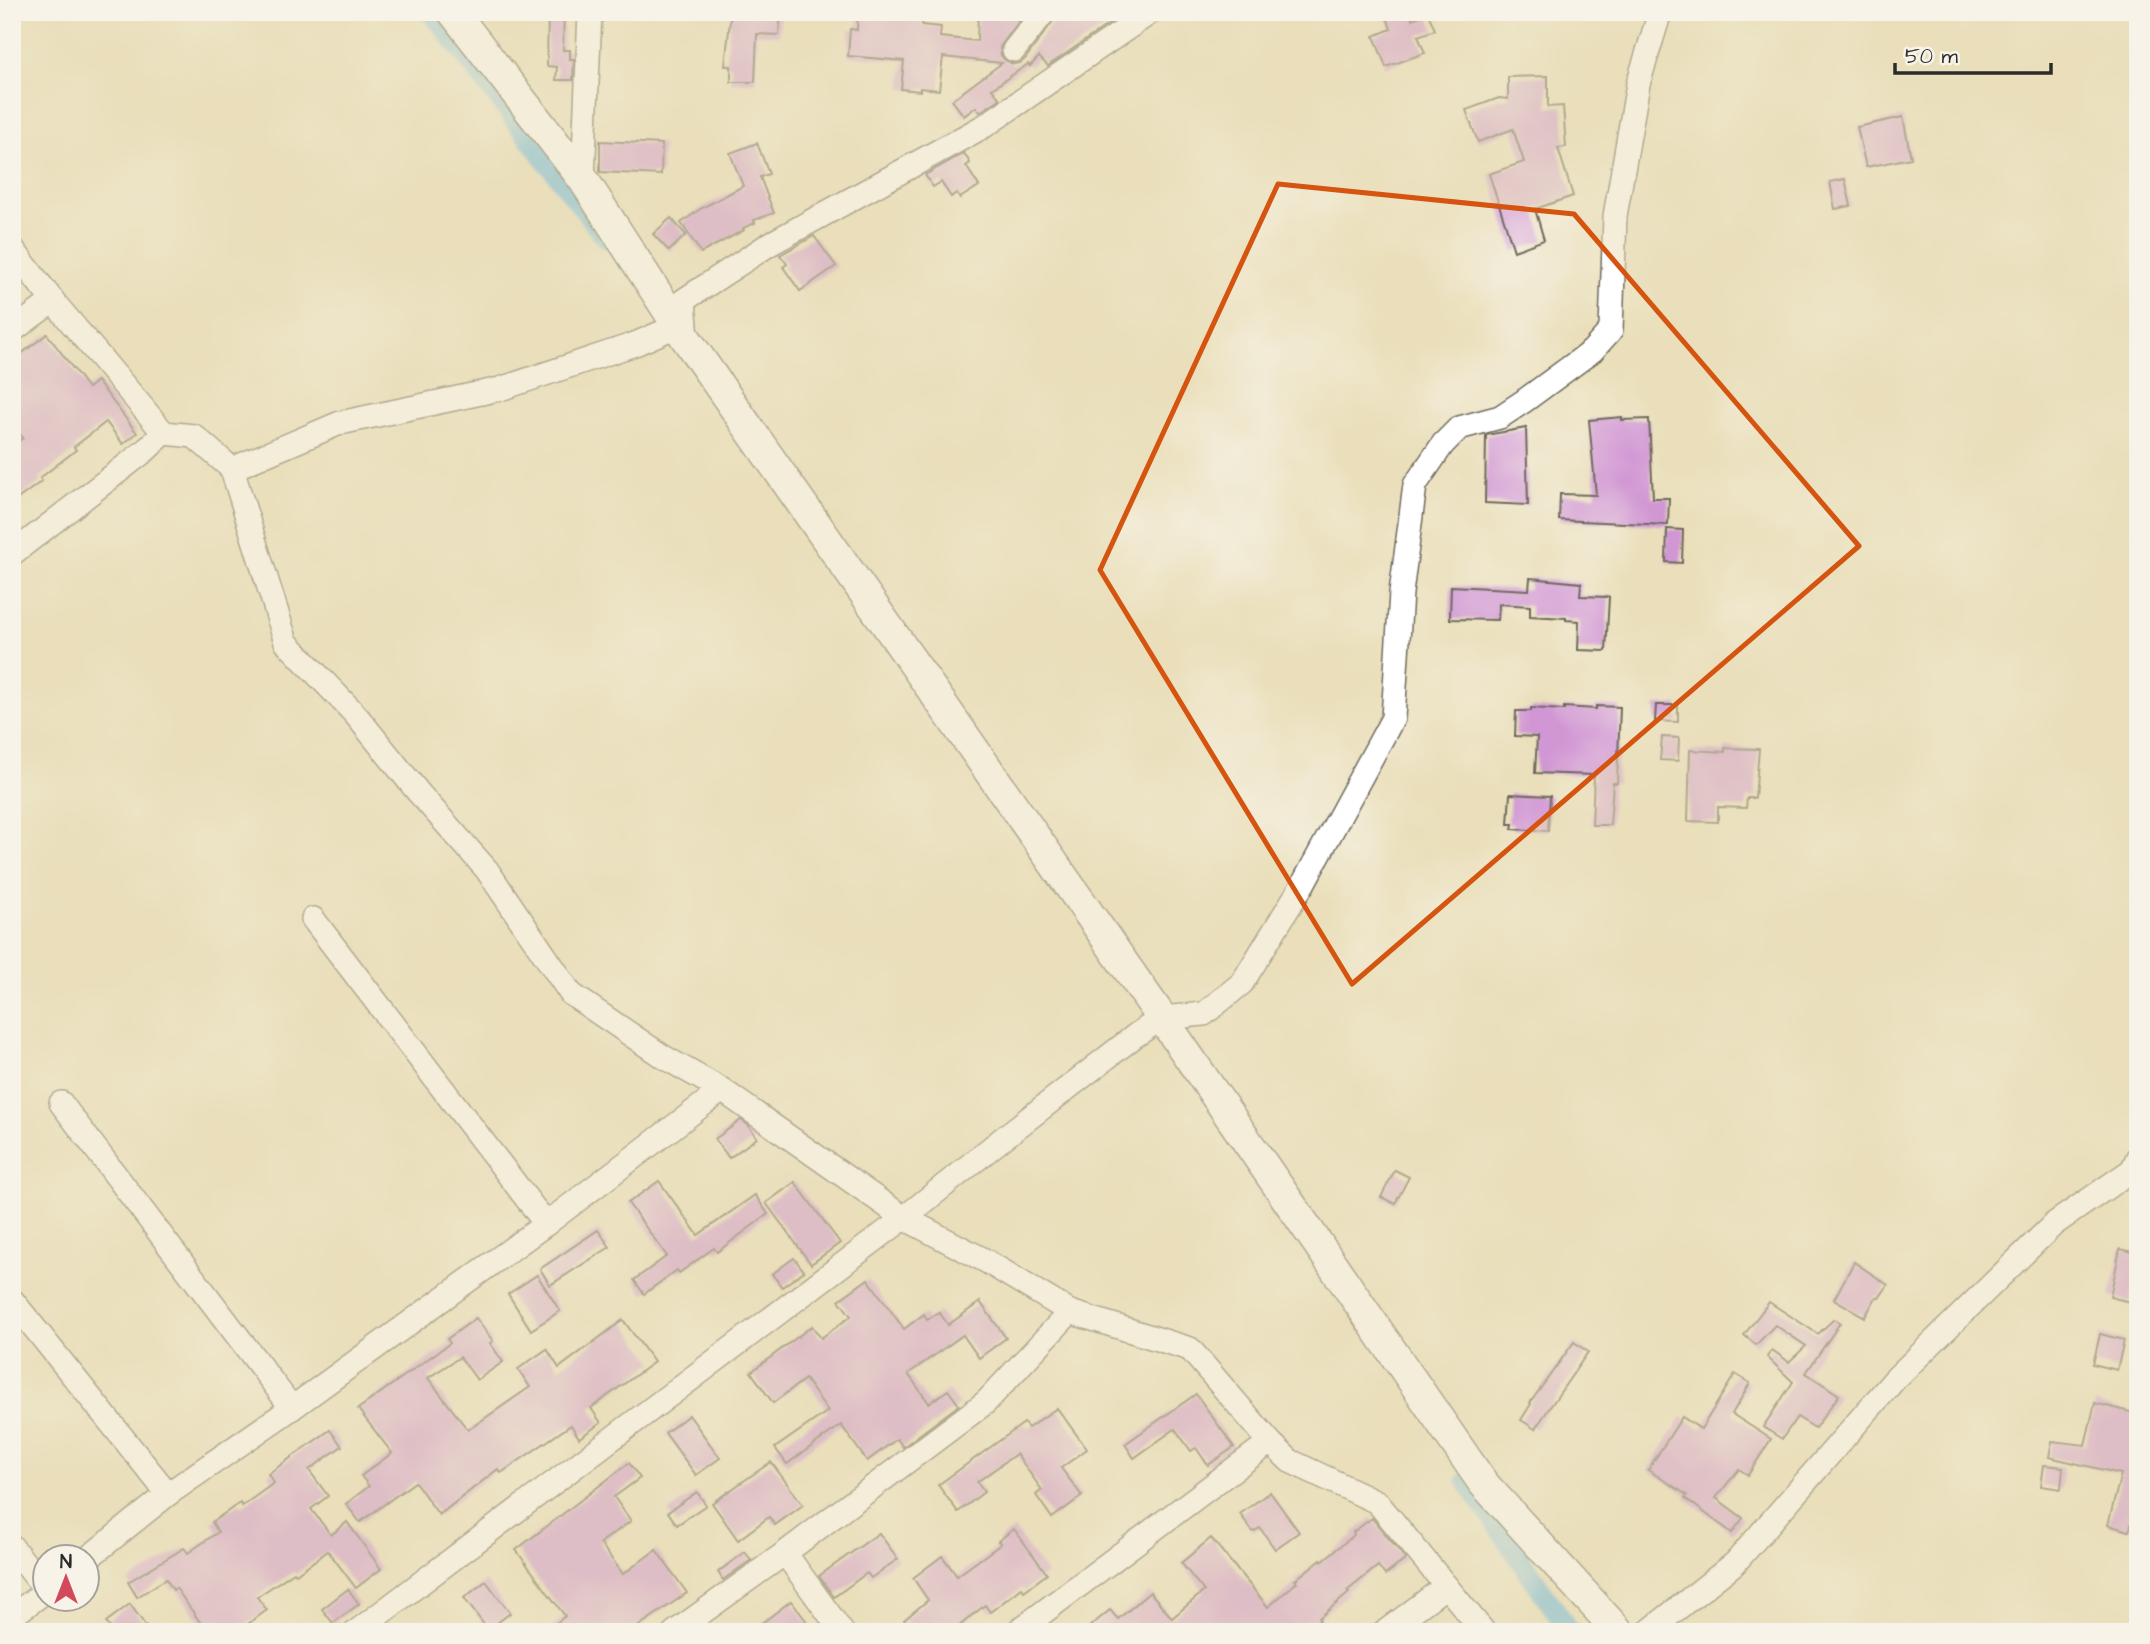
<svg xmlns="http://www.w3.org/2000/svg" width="2150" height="1644" viewBox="0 0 2150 1644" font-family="'Architects Daughter',sans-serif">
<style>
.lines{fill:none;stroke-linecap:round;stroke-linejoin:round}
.canal{stroke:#67b8e2;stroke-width:21}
.building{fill:#d197d4}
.minor-casing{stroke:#6e6a5d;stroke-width:26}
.tertiary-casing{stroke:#6e6a5d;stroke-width:33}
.minor{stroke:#fff;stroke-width:23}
.tertiary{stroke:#fff;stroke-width:30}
.marked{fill:none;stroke:#d5540f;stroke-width:5;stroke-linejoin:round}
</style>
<rect width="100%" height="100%" fill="#f7f3e8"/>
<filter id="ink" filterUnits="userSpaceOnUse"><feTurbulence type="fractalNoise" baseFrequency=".0143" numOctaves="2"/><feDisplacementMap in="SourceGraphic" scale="14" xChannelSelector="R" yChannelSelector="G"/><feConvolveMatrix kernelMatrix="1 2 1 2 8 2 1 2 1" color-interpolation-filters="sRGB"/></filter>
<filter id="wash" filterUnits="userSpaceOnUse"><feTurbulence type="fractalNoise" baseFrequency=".00686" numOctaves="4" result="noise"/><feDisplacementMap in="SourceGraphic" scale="28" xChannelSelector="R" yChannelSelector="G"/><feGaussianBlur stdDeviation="1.57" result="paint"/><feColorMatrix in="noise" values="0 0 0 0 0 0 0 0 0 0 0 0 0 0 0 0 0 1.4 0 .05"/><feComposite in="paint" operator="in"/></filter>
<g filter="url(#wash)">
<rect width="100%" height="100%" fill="#eadfba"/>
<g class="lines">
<g class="canal">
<polyline points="432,12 606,238"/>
<polyline points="1467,1481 1570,1632"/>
</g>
</g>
<g id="blocks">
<g class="building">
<polygon points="548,12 564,12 563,50 570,50 570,59 574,59 573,80 556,80 557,67 547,66"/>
<polygon points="731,12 781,12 779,35 757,34 755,82 731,82 731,66 725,66"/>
<polygon points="858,12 924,12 922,25 941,27 940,37 977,41 978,12 997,12 997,17 1022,17 1000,47 1001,55 1005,60 1013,64 1020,63 1025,59 1056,17 1067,18 1062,12 1126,12 1048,66 1039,57 1030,66 1028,64 992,89 1000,99 980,112 976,107 964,116 952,100 1002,63 943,57 939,90 920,88 920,91 901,89 904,61 848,56 850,29 857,30"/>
<polygon points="1395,12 1409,12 1412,19 1428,13 1435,30 1418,36 1425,53 1386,67 1374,36 1391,29 1386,15"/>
<polygon points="1548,76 1548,107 1563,106 1566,147 1558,148 1573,196 1535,209 1544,240 1514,251 1489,174 1524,162 1513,129 1478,142 1466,110 1499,98 1508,99 1508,77"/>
<polygon points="1903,117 1911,158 1866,167 1857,127"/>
<polygon points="600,141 662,144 661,175 600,172"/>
<polygon points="757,143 769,174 760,177 774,213 754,220 755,223 743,228 744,230 701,253 681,223 700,209 743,186 730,153"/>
<polygon points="964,153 970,163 966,166 979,186 960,198 956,193 951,197 941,182 933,187 925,175"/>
<polygon points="1845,179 1851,206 1835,209 1830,182"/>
<polygon points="671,218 686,235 669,251 653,234"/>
<polygon points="814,236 836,266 800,291 783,267 787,264 780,255"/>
<polygon points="47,334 88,388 97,381 137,433 123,444 106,422 74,447 76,450 40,478 42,481 12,503 12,446 23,438 12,424 12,361"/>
<polygon points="1622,417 1622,420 1649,419 1653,498 1669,498 1668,525 1559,520 1560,494 1596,495 1589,420"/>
<polygon points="1526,428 1528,505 1485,503 1486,435"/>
<polygon points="1667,529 1683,530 1682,563 1666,562"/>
<polygon points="1530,578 1581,583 1580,596 1609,597 1606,651 1578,650 1579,621 1566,620 1566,618 1530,616 1530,606 1499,604 1498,620 1450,619 1451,586 1529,590"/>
<polygon points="1656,705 1678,705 1678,722 1655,721"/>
<polygon points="1596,706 1620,707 1617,783 1613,783 1610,825 1592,825 1594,775 1535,773 1537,737 1515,736 1516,711 1531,711 1531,708 1564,710 1564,707 1596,709"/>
<polygon points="1662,737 1679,738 1678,761 1660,760"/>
<polygon points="1725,748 1759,749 1755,798 1747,798 1746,808 1718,807 1718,822 1688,821 1690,750 1725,752"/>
<polygon points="1510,794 1550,796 1548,831 1512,829 1513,824 1508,824"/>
<polygon points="741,1120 748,1125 757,1138 729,1158 715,1139"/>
<polygon points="1395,1170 1409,1177 1395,1204 1381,1197"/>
<polygon points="659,1181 698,1235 755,1195 768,1214 717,1252 714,1248 679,1273 677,1270 644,1294 634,1280 667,1256 628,1203"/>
<polygon points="795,1182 840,1243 811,1264 766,1203"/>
<polygon points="598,1230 610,1247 550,1285 540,1269"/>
<polygon points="2120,1249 2138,1253 2138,1262 2130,1302 2110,1297"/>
<polygon points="794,1258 804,1271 782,1287 772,1274"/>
<polygon points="1854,1262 1888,1285 1879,1298 1876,1297 1865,1317 1834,1299"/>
<polygon points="537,1275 560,1311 531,1330 508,1294"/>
<polygon points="868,1279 904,1329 924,1314 927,1320 939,1312 948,1325 980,1302 1006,1338 979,1358 963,1335 908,1374 929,1403 948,1390 959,1405 903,1447 897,1439 867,1461 841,1425 787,1464 775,1448 828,1411 805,1379 773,1403 751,1372 812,1326 821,1338 851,1316 839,1300"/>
<polygon points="1769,1302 1818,1334 1834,1319 1840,1323 1806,1373 1839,1395 1815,1428 1797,1417 1782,1439 1763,1427 1793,1382 1767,1357 1772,1350 1789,1362 1806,1346 1775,1325 1756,1345 1744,1335"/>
<polygon points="476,1318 493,1341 490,1343 503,1362 477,1380 460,1357 428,1378 468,1430 530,1387 518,1369 547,1349 559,1368 623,1320 654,1362 591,1408 601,1423 579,1438 571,1425 501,1473 498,1469 439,1515 415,1482 360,1522 346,1504 369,1486 361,1476 392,1453 358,1409 450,1343 447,1339"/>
<polygon points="2100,1334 2124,1340 2117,1370 2093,1364"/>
<polygon points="1574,1342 1588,1352 1535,1429 1521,1420 1531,1404 1530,1403"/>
<polygon points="1735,1374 1750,1383 1732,1414 1771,1439 1748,1475 1739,1469 1716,1498 1743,1518 1732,1533 1685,1498 1687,1495 1648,1470 1682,1417 1701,1429"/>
<polygon points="1196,1394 1234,1447 1208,1465 1196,1448 1191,1451 1175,1429 1134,1458 1125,1444"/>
<polygon points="2095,1403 2138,1414 2138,1505 2129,1531 2108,1525 2121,1474 2049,1457 2052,1441 2085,1445"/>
<polygon points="1057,1408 1087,1449 1061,1468 1082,1496 1052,1518 1036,1495 1042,1490 1016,1454 977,1482 984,1492 958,1512 938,1485 1024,1423 1028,1428"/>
<polygon points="689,1415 720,1458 696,1475 665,1433"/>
<polygon points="330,1430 342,1446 309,1470 328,1496 311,1509 331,1535 347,1522 381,1569 356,1588 328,1551 296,1574 294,1572 257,1597 267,1610 237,1632 207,1632 176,1588 173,1590 166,1579 137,1597 128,1582 184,1548 188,1553 218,1532 212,1522 240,1503 242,1506 274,1483 268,1474"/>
<polygon points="771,1462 803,1505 775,1525 769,1517 738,1540 712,1503"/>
<polygon points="629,1463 640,1478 614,1497 631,1521 600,1543 623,1574 656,1550 687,1593 630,1632 545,1632 565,1616 516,1550"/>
<polygon points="2044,1465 2063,1467 2061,1489 2041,1486"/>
<polygon points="697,1492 706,1505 677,1525 668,1512"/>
<polygon points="1270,1492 1299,1532 1275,1549 1260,1528 1253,1532 1240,1514"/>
<polygon points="1372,1518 1406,1559 1385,1575 1378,1566 1347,1591 1349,1593 1319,1618 1320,1620 1306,1632 1083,1632 1110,1610 1118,1619 1150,1592 1172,1618 1204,1591 1181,1563 1211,1538 1268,1607 1297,1582 1295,1580 1321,1559 1322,1561 1354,1535 1353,1532"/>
<polygon points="1014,1529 1047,1574 1024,1591 1022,1588 990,1612 985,1605 952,1632 913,1632 904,1620 928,1600 913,1578 942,1556 957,1576 1001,1544 998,1541"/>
<polygon points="879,1533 898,1559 871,1578 867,1573 834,1597 819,1576"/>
<polygon points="745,1552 751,1560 723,1580 718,1572"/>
<polygon points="486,1581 510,1613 488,1630 464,1598"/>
<polygon points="348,1589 359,1604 333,1623 322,1609"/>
<polygon points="791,1601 815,1632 793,1632 787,1624 777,1632 750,1632"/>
<polygon points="130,1604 150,1632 113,1632 106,1622"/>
</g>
</g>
</g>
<g filter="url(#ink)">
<use href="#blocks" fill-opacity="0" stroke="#6e6a5d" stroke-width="2"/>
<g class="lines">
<g class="minor-casing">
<g id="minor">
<polyline points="1014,50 1044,12"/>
<polyline points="583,179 590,12"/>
<polyline points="12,248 53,301 164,433 194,436 232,469 286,642 355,714 418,792 487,870 571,994 662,1056 722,1090 904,1218 986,1261 1070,1312 1190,1349 1270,1442 1290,1461 1377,1502 1484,1632"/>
<polyline points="12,331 53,301"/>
<polyline points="687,339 684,300 768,245 986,125 1151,12"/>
<polyline points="232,469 340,423 500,389 635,344 665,331"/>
<polyline points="12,554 146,450 164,433"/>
<polyline points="313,919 546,1224"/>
<polyline points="61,1103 292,1408"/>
<polyline points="12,1300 168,1494"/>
<polyline points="12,1547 46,1590"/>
<polyline points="785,1553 842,1632"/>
<polyline points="88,1558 168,1494 292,1408 546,1224 722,1090"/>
<polyline points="12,1616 46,1591"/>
<polyline points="356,1632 904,1218 1002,1139 1136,1035 1162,1018 1204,1014 1242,983 1303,884 1393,718 1401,593 1415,485 1443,444 1459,428 1500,417 1524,401 1592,351 1611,330 1615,216 1638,84 1660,12"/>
<polyline points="675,1632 785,1553 986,1402 1070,1312"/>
<polyline points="1017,1632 1270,1442"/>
<polyline points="1385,1632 1446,1586"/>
<polyline points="1648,1632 1735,1563 1895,1379 2054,1224 2132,1170 2138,1157"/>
</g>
</g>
<g class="tertiary-casing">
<polyline id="tertiary" points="453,12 583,179 687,340 1162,1018 1483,1483 1619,1632"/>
</g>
<use href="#minor" class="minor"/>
<use href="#tertiary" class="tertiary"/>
</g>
</g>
<path d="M0 0H2150V1644H0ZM 1278,184 L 1574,214 L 1859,546 L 1352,984 L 1100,570 Z" fill="#eadfba" fill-opacity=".55" fill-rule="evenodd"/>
<path class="marked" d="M 1278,184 L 1574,214 L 1859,546 L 1352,984 L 1100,570 Z"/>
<rect width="2150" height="1644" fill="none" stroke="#f7f3e8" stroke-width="42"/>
<g transform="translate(66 1578)"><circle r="33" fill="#f7f3e8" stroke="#a5a39c" stroke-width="2"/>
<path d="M0-5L12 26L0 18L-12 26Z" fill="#d1495b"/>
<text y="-10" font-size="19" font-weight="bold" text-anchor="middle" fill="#2b2b2b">N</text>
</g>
<path d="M1895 63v10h156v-10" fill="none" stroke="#2b2b2b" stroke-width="3.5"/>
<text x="1905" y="63" font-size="21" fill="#2b2b2b" stroke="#f7f3e8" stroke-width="5" paint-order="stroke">50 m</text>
</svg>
